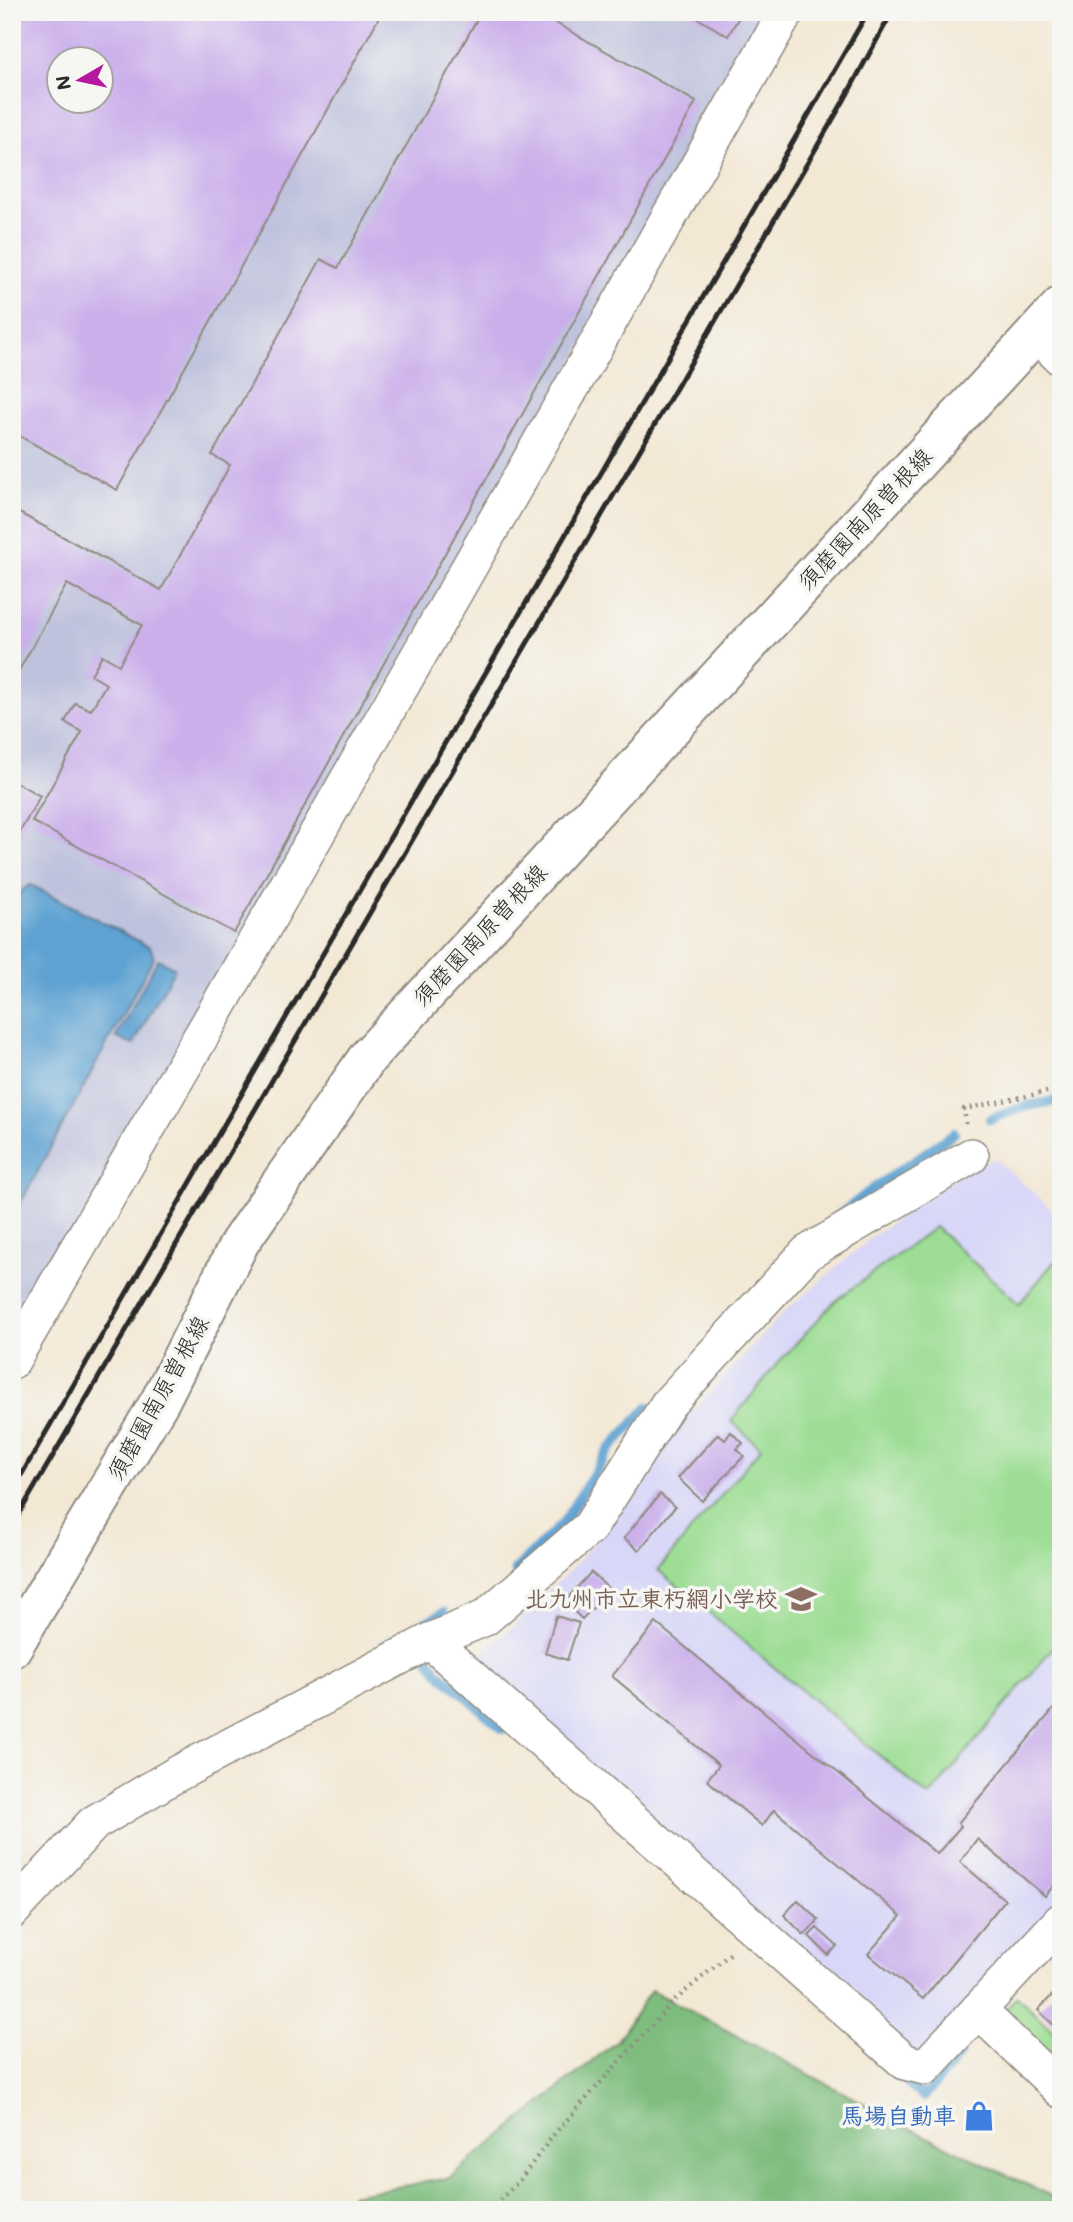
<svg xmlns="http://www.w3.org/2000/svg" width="1073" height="2222" viewBox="0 0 1073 2222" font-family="Mali,'Klee One',sans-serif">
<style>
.built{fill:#d8d7f8}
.industrial{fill:#bfc2dd;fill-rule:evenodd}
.green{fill:#9dde94;stroke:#648460;stroke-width:2}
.forest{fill:#7ebd7e;stroke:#547454;stroke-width:2}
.water{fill:#5da2d2;stroke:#44667e;stroke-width:2}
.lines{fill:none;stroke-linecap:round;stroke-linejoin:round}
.stream{stroke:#5da2d2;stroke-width:10}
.building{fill:#caafeb;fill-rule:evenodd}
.street-casing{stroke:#8f8a80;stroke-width:38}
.secondary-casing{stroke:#8f8a80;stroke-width:42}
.path{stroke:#8f8a80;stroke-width:4.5;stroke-dasharray:2 5;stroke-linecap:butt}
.street{stroke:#fff;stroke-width:35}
.secondary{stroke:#fff;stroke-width:38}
.rail{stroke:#2b2b2b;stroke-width:5}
.labels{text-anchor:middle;stroke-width:7;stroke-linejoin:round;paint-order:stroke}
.street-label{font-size:23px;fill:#2b2b2b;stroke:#f6f6f2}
.education-label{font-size:23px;font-weight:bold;fill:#785e54;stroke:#f6f6f2;text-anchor:end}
.shop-label{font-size:23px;font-weight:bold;fill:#366cbe;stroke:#f6f6f2;text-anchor:end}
</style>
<rect width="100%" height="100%" fill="#f6f6f2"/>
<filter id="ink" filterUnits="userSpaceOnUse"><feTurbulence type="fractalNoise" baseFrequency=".0143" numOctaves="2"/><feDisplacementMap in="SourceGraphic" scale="14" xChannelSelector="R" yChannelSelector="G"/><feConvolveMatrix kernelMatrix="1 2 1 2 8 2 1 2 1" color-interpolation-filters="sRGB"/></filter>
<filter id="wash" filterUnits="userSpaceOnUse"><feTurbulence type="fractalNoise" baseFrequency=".00686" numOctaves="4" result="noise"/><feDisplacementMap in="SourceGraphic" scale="28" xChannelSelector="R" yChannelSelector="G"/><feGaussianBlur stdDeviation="1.57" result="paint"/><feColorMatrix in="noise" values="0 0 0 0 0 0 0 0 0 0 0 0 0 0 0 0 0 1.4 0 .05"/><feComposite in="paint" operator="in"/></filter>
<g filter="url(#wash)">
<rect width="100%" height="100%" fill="#f3e8d4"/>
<polygon class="built" points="995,1158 1061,1218 1061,1898 926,2050 911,2052 485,1672 481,1659 482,1652 508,1631 573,1567 592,1545 658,1448 785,1311 873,1236 954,1178"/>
<path class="industrial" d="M 12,12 L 774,12 L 12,1340 ZM 60,60 L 102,60 L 102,102 L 60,102 Z"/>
<g class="green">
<polygon points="935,1227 1019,1304 1054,1262 1061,1268 1061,1638 929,1797 658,1570 761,1448 731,1421 777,1364 834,1302"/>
<polygon points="1017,1996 1061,2039 1061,2068 1005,2010"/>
</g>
<polygon class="forest" points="651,1990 921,2134 1053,2197 1061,2202 1061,2210 334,2210 351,2195 449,2178 617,2041"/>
<g class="water">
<polygon points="31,885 150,947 154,957 12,1219 12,908 22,890"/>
<polygon points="158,959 175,968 133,1045 116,1037"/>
</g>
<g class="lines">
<g class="stream">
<polyline points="990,1119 1027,1106 1061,1100"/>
<polyline points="837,1217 874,1188 954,1133"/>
<polyline points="515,1570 563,1523 609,1450 648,1407"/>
<polyline points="385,1645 444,1612"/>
<polyline points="429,1659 437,1671 503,1729"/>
<polyline points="896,2072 924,2097 959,2055"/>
</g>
</g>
<g id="blocks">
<g class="building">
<path d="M 12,12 L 382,12 L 117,490 L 12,432 ZM 60,60 L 102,60 L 102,102 L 60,102 Z"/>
<polygon points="481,12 536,12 696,102 234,933 32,821 82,732 65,722 75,703 91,710 106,684 91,675 102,655 119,665 142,625 67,584 12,683 12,509 161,590 230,465 212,455 321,259 338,268"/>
<polygon points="687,12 742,12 728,36"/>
<polygon points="12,780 40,796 12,846"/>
<polygon points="731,1432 743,1443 737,1449 744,1456 702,1501 678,1478 718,1434 725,1440"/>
<polygon points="660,1494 675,1507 639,1550 624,1538"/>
<polygon points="591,1572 610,1590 582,1619 564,1602"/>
<polygon points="556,1616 579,1623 567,1660 545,1653"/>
<polygon points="656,1623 937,1854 961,1826 958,1823 1061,1700 1061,1877 1045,1896 977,1839 960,1862 1005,1900 923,1999 868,1954 901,1916 774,1810 762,1826 707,1780 719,1765 612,1676"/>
<polygon points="798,1900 819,1920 804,1935 784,1915"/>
<polygon points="817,1928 837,1946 828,1955 809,1936"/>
<polygon points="1061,1986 1061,2032 1038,2010"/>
</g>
</g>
</g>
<g filter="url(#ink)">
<use href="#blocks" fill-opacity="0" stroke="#8f8a80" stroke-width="2"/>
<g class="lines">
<g class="street-casing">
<g id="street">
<polyline points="1036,334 1061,358"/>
<polyline points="12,1361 214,1014 786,12"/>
<polyline points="430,1641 905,2062 925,2067 1061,1921"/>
<polyline points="12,1911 94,1823 175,1775 430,1641 485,1618 590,1527 668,1404 807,1253 971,1156"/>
<polyline points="978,2010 1061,2090"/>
</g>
</g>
<g class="secondary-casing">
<polyline id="secondary" points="12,1648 160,1401 240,1242 368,1057 1061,306"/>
</g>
<g class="path">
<polyline points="966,1124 964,1109 1061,1089"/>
<polyline points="490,2210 518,2182 556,2132 676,1999 731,1953"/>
</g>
<use href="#street" class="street"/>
<use href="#secondary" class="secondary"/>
<g class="rail">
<polyline points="12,1491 868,12"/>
<polyline points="12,1526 843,102 892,12"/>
</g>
</g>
</g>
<defs>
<g id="school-bare" transform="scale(2.415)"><path d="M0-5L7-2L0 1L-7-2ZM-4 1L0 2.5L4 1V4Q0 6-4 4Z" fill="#8d6e63" stroke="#f6f6f2" stroke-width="2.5" paint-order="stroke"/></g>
<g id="shop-bare" transform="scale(2.415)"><path d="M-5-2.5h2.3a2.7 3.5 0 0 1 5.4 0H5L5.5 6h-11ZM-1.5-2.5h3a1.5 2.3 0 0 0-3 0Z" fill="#3f7fe0" stroke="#f6f6f2" stroke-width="2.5" paint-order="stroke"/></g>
</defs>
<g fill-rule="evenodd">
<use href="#school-bare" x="801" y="1599"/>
<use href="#shop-bare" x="979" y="2116"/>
</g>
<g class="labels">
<g class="street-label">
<text transform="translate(865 519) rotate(-47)" y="8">須磨園南原曽根線</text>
<text transform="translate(480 935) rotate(-47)" y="8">須磨園南原曽根線</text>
<text transform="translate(158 1398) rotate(-61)" y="8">須磨園南原曽根線</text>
</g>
<g class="education-label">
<text x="778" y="1607">北九州市立東朽網小学校</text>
</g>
<g class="shop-label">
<text x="956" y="2124">馬場自動車</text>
</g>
</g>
<rect width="1073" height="2222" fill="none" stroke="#f6f6f2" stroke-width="42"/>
<g transform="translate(80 80) rotate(261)"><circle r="33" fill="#f6f6f2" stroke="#a5a5a2" stroke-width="2"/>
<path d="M0-5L12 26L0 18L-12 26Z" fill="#b5179e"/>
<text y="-10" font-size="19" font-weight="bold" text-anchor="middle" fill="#2b2b2b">N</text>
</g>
</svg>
